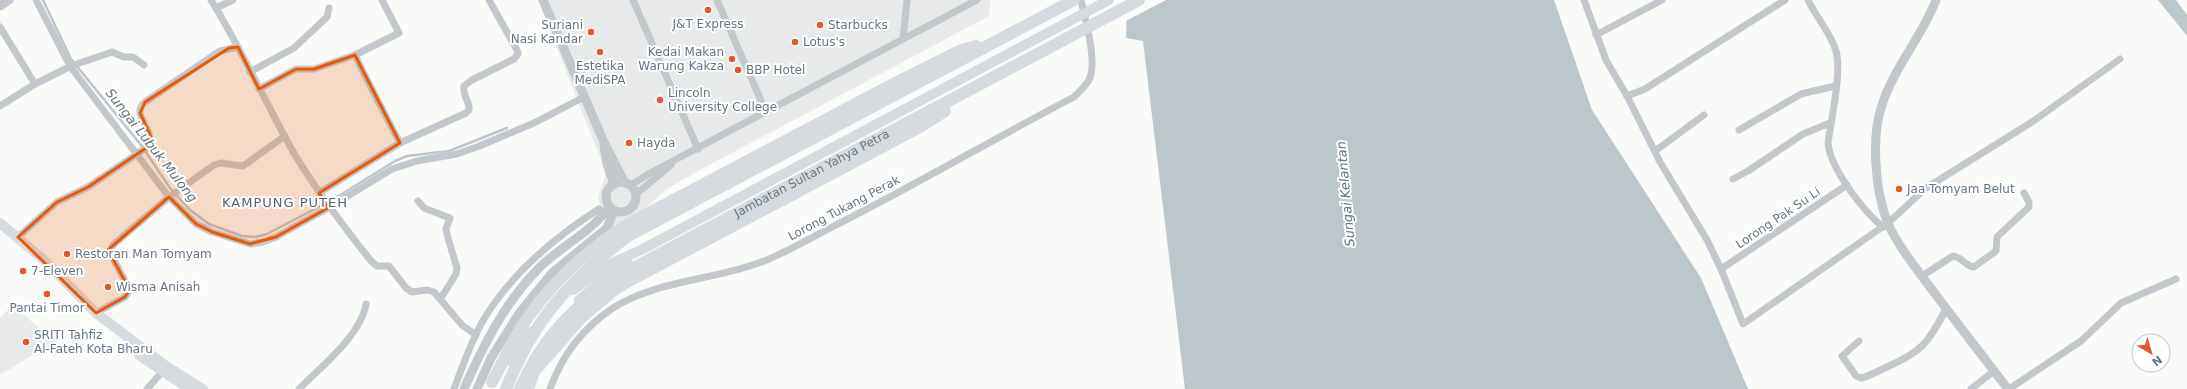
<svg xmlns="http://www.w3.org/2000/svg" width="2187" height="389" viewBox="0 0 2187 389" font-family="'DejaVu Sans',sans-serif">
<style>
.built{fill:#e8e9e9}
.water{fill:#bbc7cb}
.pier{fill:#fafaf8}
.lines{fill:none;stroke-linecap:round;stroke-linejoin:round}
.stream{stroke:#bbc7cb;stroke-width:2.5}
.minor{stroke:#c3c8cc;stroke-width:7}
.tertiary{stroke:#c3c8cc;stroke-width:9}
.secondary{stroke:#d6dbdf;stroke-width:10}
.trunk{stroke:#d6dbdf;stroke-width:12}
.marked{fill:#e8590c;fill-opacity:0.2;stroke:#e8590c;stroke-width:3;stroke-linejoin:round}
.poi-dot{fill:#e4572e;stroke:#fff;stroke-width:1.5}
.labels{text-anchor:middle;stroke-width:4;stroke-linejoin:round;paint-order:stroke}
.poi-label{font-size:12px;fill:#657683;stroke:#fff;text-anchor:start}
.street-label{font-size:12px;fill:#657683;stroke:#fff}
.water-label{font-size:13px;font-style:italic;fill:#60757c;stroke:#fff}
.neighbourhood-label{font-size:13px;letter-spacing:1px;fill:#57646e;stroke:#fff}
</style>
<rect width="100%" height="100%" fill="#fafaf8"/>
<g class="built">
<polygon points="538,0 991,0 989,16 698,171 664,191 641,213 613,230 601,209 598,197 605,177 604,167"/>
<polygon points="12,306 55,340 51,344 0,375 0,318"/>
</g>
<g class="water">
<polygon points="1127,0 1554,0 1592,110 1701,278 1748,389 1185,389 1143,41 1126,38"/>
<polygon points="2158,0 2176,0 2187,15 2187,36"/>
</g>
<polygon class="pier" points="1125,0 1166,0 1124,22"/>
<g class="lines">
<polyline class="stream" points="43,0 71,59 141,145 170,188 190,210 209,224 242,236 256,237 267,234 332,200 395,161 407,156 449,151 507,128"/>
<g class="minor">
<polyline points="36,0 70,66 169,197 196,224 212,232 250,244 263,242 276,237 328,208 392,169 417,161 457,154 477,147 534,123 584,97"/>
<path d="M 211,0 C 242,50 266,104 295,155 C 318,193 344,227 371,261 L 377,266 L 389,266 L 406,288 L 412,292 L 427,290 L 434,292 L 462,325 L 476,335"/>
<polyline points="633,0 698,149"/>
<polyline points="717,0 766,112"/>
<polyline points="1584,0 1606,60 1627,96 1660,162 1707,240 1721,269 1743,324 1888,223 1926,188 2032,122 2120,59"/>
<path d="M 1808,0 C 1816,17 1831,33 1836,51 C 1842,73 1831,120 1828,143 C 1830,168 1863,211 1883,227"/>
<polyline points="216,8 233,0"/>
<polyline points="0,27 35,84"/>
<polyline points="1596,35 1662,0"/>
<polyline points="903,39 907,0"/>
<path d="M 355,55 C 369,85 385,114 400,143"/>
<polyline points="250,72 294,48 327,17 329,8"/>
<polyline points="259,89 296,69 314,69 355,55 399,33 382,0"/>
<polyline points="1627,96 1645,89 1785,0"/>
<polyline points="0,106 35,84 71,66 112,52 124,57 133,57 144,65"/>
<polyline points="1739,130 1801,94 1835,86"/>
<polyline points="1655,151 1704,115"/>
<polyline points="1733,179 1748,171 1803,134 1830,123"/>
<polyline points="631,185 650,173 977,0"/>
<path d="M 319,193 L 400,143 L 466,113 L 469,110 C 470,102 462,95 464,86 L 472,80 L 514,59 L 518,54 L 517,50 L 489,0"/>
<polyline points="636,194 671,165"/>
<polyline points="418,201 424,208 450,218 446,229 448,238 457,268 456,274 441,298"/>
<path d="M 18,237 L 57,202 L 88,187 L 146,148 C 160,129 128,117 145,102 L 220,51 L 238,47"/>
<polyline points="1721,269 1847,185"/>
<path d="M 1922,276 L 1953,256 C 1962,257 1965,266 1974,267 L 1996,251 L 1997,237 L 2029,207 L 2029,202 L 2024,193"/>
<polyline points="96,313 125,297 130,290 110,253 113,245 169,197 214,165 221,163 243,166 285,136"/>
<path d="M 1859,341 L 1842,356 L 1856,376 L 1861,378 C 1870,376 1878,371 1887,367 C 1923,351 1928,343 1946,309"/>
<polyline points="147,389 162,372"/>
<path d="M 299,389 C 321,367 361,335 366,304"/>
<path d="M 454,389 C 462,367 470,345 481,324 C 509,275 552,239 599,209"/>
<path d="M 550,389 C 562,355 583,328 613,308 C 659,279 719,280 769,259 C 790,250 811,238 832,227 C 914,186 993,139 1074,97 C 1079,92 1085,87 1089,80 C 1098,62 1085,19 1081,0"/>
<polyline points="1971,389 1994,371"/>
<polyline points="2009,389 2081,341 2121,303 2176,279"/>
</g>
<g class="tertiary">
<polyline points="543,0 603,140 625,183"/>
<path d="M 1936,0 C 1922,37 1894,67 1882,105 C 1871,136 1875,190 1887,221 C 1896,243 1913,264 1927,283 C 1953,318 1981,354 2008,389"/>
<polyline points="0,6 9,0"/>
<polyline points="604,145 607,164 614,184"/>
<circle cx="621" cy="197" r="15"/>
<path d="M 464,389 C 484,344 505,302 540,267 C 561,246 592,232 609,207"/>
<polyline points="477,389 491,358 520,312 552,273 607,228 614,211"/>
</g>
<g class="secondary">
<polyline points="0,223 45,261 96,313 166,366 203,389"/>
<polyline points="573,290 610,264 641,250 1109,0"/>
<polyline points="579,300 627,261"/>
<polyline points="139,355 189,389"/>
<polyline points="508,360 530,332"/>
<polyline points="529,389 539,361"/>
</g>
<g class="trunk">
<polyline points="537,368 581,318 613,291 629,281 920,127 945,111"/>
<path d="M 492,382 C 504,361 514,337 528,317 C 555,279 592,246 632,222 L 897,82 L 959,51 L 976,46"/>
<path d="M 506,389 C 534,319 569,281 628,236 L 1074,0"/>
<path id="s1" d="M 520,389 C 542,337 576,304 622,274 L 1139,0"/>
</g>
</g>
<path class="marked" d="M 238,47 L 259,89 L 296,69 L 314,69 L 355,55 L 400,143 L 319,193 L 328,208 L 276,237 L 250,244 L 212,232 L 196,224 L 169,197 L 108,250 L 130,290 L 125,297 L 96,313 L 18,237 L 57,202 L 88,187 L 146,148 L 151,137 L 140,113 L 145,102 L 229,48 Z"/>
<g class="poi-dot">
<circle cx="708" cy="10" r="4"/>
<circle cx="820" cy="25" r="4"/>
<circle cx="591" cy="32" r="4"/>
<circle cx="795" cy="42" r="4"/>
<circle cx="600" cy="52" r="4"/>
<circle cx="732" cy="59" r="4"/>
<circle cx="738" cy="70" r="4"/>
<circle cx="660" cy="100" r="4"/>
<circle cx="629" cy="143" r="4"/>
<circle cx="1899" cy="189" r="4"/>
<circle cx="67" cy="254" r="4"/>
<circle cx="23" cy="271" r="4"/>
<circle cx="108" cy="287" r="4"/>
<circle cx="47" cy="294" r="4"/>
<circle cx="26" cy="342" r="4"/>
</g>
<g class="labels">
<g class="poi-label">
<text x="708" y="28" text-anchor="middle">J&amp;T Express</text>
<text x="583" y="29" text-anchor="end">Suriani<tspan x="583" dy="14">Nasi Kandar</tspan></text>
<text x="828" y="29">Starbucks</text>
<text x="803" y="46">Lotus's</text>
<text x="724" y="56" text-anchor="end">Kedai Makan<tspan x="724" dy="14">Warung Kakza</tspan></text>
<text x="600" y="70" text-anchor="middle">Estetika<tspan x="600" dy="14">MediSPA</tspan></text>
<text x="746" y="74">BBP Hotel</text>
<text x="668" y="97">Lincoln<tspan x="668" dy="14">University College</tspan></text>
<text x="637" y="147">Hayda</text>
<text x="1907" y="193">Jaa Tomyam Belut</text>
<text x="75" y="258">Restoran Man Tomyam</text>
<text x="31" y="275">7-Eleven</text>
<text x="116" y="291">Wisma Anisah</text>
<text x="47" y="312" text-anchor="middle">Pantai Timor</text>
<text x="34" y="339">SRITI Tahfiz<tspan x="34" dy="14">Al-Fateh Kota Bharu</tspan></text>
</g>
<g class="street-label">
<text dy="4" stroke="none"><textPath href="#s1" startOffset="371">Jambatan Sultan Yahya Petra</textPath></text>
<text transform="translate(844 208) rotate(-28)" y="4">Lorong Tukang Perak</text>
<text transform="translate(1778 218) rotate(-34)" y="4">Lorong Pak Su Li</text>
</g>
<g class="water-label">
<text transform="translate(152 145) rotate(52)" y="5">Sungai Lubuk Mulong</text>
<text transform="translate(1345 194) rotate(-95)" y="5">Sungai Kelantan</text>
</g>
<g class="neighbourhood-label">
<text x="285" y="207">KAMPUNG PUTEH</text>
</g>
</g>
<g transform="translate(2151 353) rotate(142)"><circle r="19" fill="#ffffff" stroke="#c1c8cd"/>
<path d="M0-3L7 15L0 10L-7 15Z" fill="#e4572e"/>
<text y="-6" font-size="11" font-weight="bold" text-anchor="middle" fill="#657683">N</text>
</g>
</svg>
